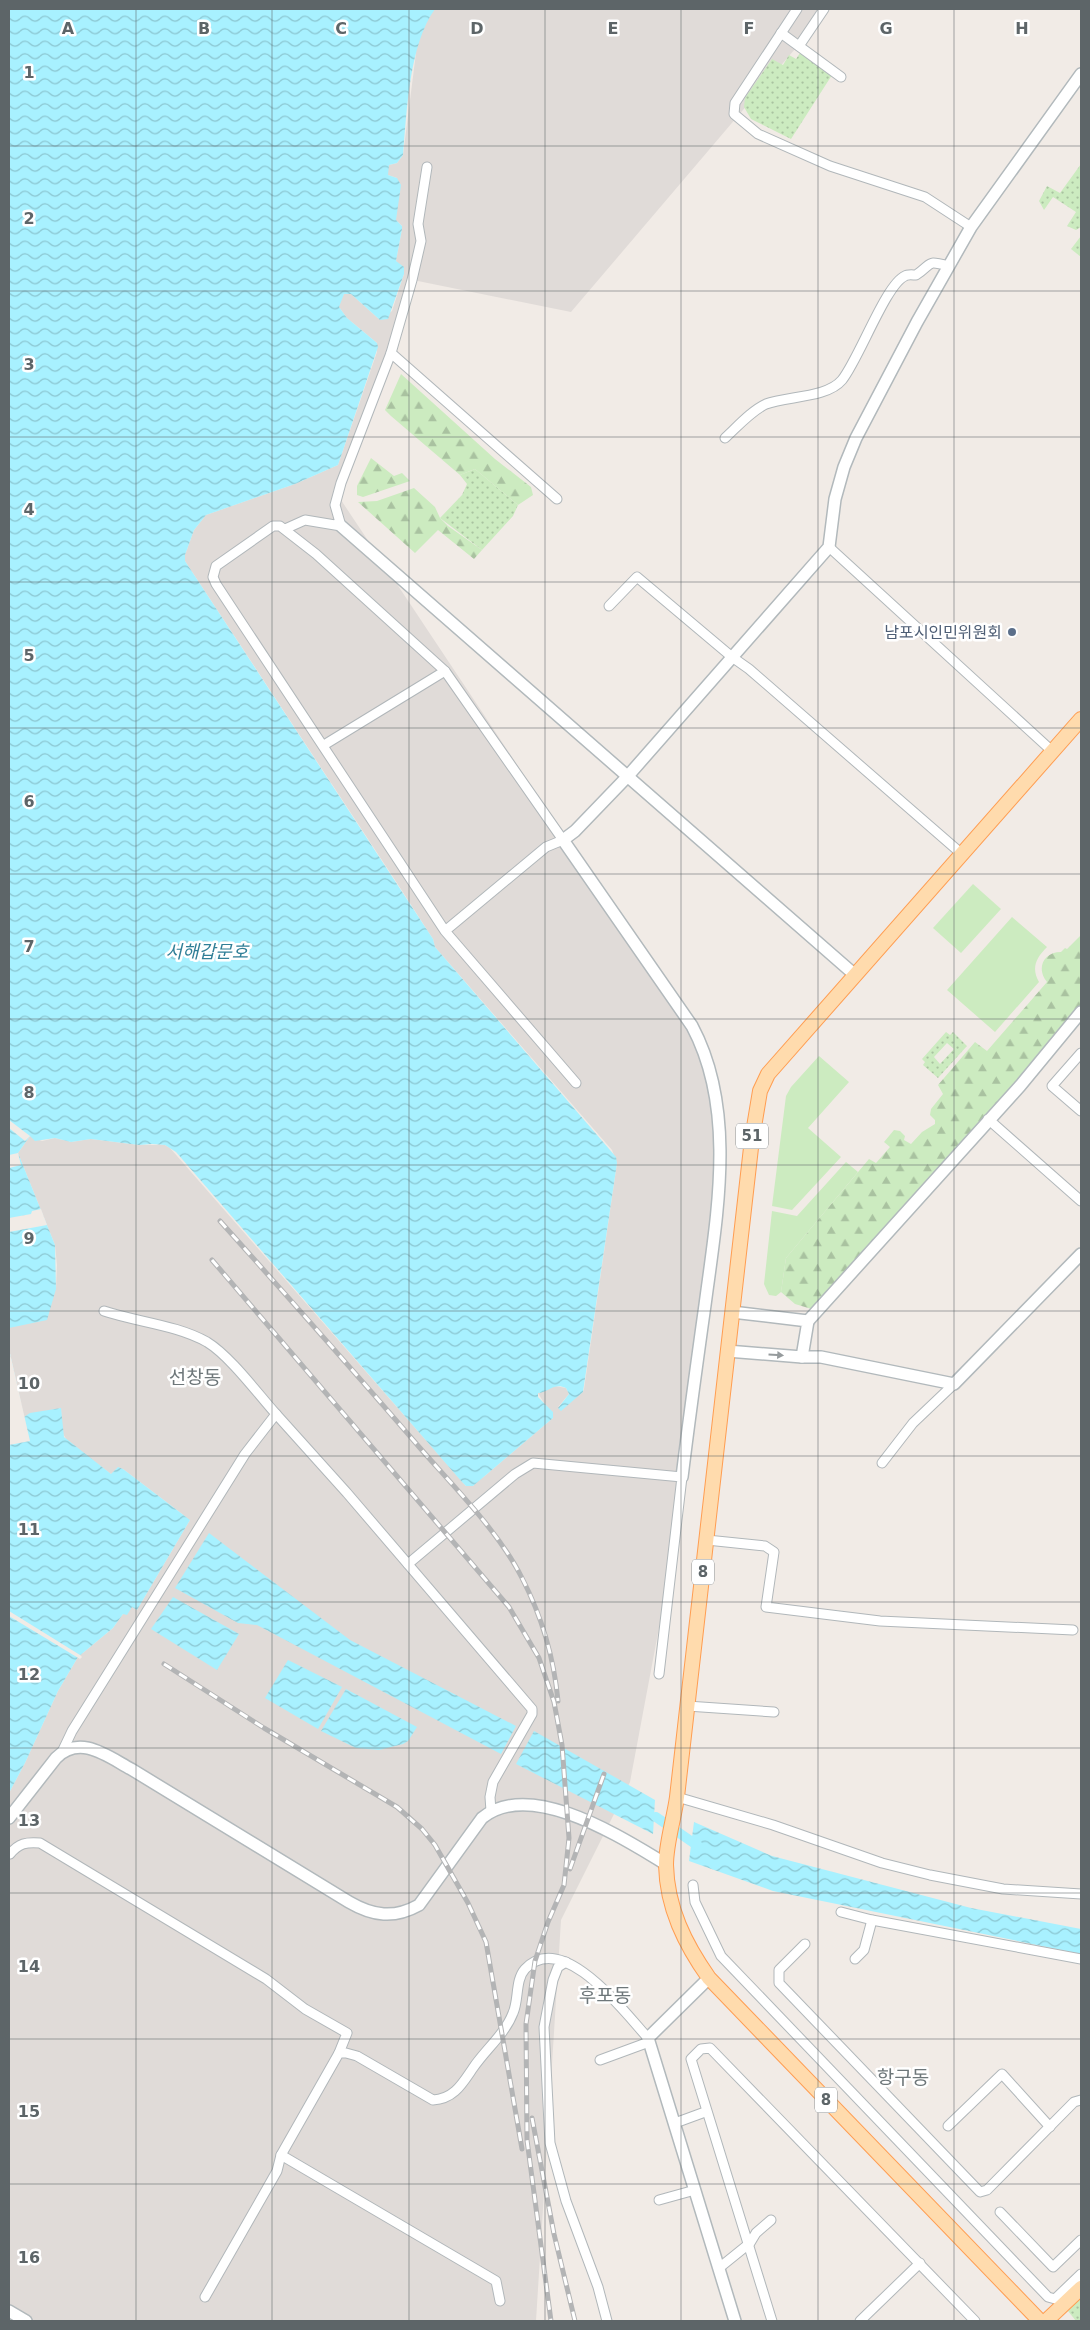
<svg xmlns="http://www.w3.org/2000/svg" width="1090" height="2330" viewBox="0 0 1090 2330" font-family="'DejaVu Sans','Noto Sans KR',sans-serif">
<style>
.industrial{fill:#e0dbd8}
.grass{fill:url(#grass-dots);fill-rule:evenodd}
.forest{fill:url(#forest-firs)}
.park{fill:#ccebc0}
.water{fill:url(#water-waves)}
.pier{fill:#f1ebe6}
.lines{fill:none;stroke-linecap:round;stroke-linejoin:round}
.canal{stroke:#a8f1ff;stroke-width:10}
.street-casing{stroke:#b1b7ba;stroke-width:11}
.secondary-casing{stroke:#b2b9bc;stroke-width:14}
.primary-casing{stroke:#ff9d51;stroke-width:16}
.street{stroke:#fff;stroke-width:9}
.secondary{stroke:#fff;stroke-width:11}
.primary{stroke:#ffdbad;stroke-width:14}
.rail-casing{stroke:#b3b4b5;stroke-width:5}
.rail{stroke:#fff;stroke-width:3;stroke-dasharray:9;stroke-linecap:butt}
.oneway{fill:#969b9d}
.grid{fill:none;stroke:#5d6568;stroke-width:1;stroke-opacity:0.55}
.service-dot{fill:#5c6f8a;stroke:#fff;stroke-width:2}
.labels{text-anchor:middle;stroke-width:5;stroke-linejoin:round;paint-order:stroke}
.shield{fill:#fff;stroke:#8e9395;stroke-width:1}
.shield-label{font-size:15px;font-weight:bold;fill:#5d6568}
.service-label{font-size:16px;fill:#4e5e75;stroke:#fff;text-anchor:end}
.water-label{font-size:18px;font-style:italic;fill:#307f97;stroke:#fff}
.quarter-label{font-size:19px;fill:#6e777a;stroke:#fff}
.grid-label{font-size:16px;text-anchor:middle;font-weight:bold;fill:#5d6568;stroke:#fff;stroke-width:5;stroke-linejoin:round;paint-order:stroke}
</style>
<defs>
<pattern id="grass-dots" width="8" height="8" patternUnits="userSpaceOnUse" patternTransform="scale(1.25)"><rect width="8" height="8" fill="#ccebc0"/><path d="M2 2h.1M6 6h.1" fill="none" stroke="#a9c2a0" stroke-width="1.8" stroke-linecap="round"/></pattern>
<pattern id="forest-firs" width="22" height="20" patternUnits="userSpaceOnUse" patternTransform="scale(1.25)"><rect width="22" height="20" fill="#ccebc0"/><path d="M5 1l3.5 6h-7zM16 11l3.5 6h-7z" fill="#a9c2a0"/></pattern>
<pattern id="water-waves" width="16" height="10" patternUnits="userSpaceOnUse" patternTransform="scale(1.25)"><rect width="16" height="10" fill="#a8f1ff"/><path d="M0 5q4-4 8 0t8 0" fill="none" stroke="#8cc7d2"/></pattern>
</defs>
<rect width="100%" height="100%" fill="#f1ebe6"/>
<polygon class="industrial" points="356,9 829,9 571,312 408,279 341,500 709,1053 723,1136 689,1468 630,1782 561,1920 536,2321 9,2321 9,1793 25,1763 58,1691 78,1657 113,1628 123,1614 132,1607 137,1610 190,1520 123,1469 111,1474 68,1442 62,1432 61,1408 24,1417 9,1349 9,1328 56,1289 57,1265 55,1245 18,1153 30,1136 42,1141 55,1138 71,1142 91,1139 139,1145 165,1145 170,1148 466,1486 473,1486 553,1418 538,1393 555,1386 566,1388 569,1394 558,1407 583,1392 584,1389 617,1163 612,1150 435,947 433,939 397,883 185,561 185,555 194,530 206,515 295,484 338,465 377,352 377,343 347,318 339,307 341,299 344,294 351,294 380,320 392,311 404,274 396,261 402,229 402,226 396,220 397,178 388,175 388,170 389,165 397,163 403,155 416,53"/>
<g class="grass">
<polygon points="800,53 832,75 791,139 751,119 744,107 745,98 772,59 783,65 789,55 796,59"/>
<polygon points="1081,164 1081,227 1076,230 1067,226 1076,212 1053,197 1044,210 1039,201 1047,186 1060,193"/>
<polygon points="1081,236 1081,257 1071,249"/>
<polygon points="475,469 518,505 513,516 482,550 440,518 462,495 467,484 460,475"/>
<path d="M 946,1032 L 950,1035 L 953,1032 L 967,1046 L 938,1078 L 923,1065 L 925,1062 L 922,1059 ZM 947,1043 L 954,1049 L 940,1064 L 934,1057 Z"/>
<polygon points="1081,2298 1081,2321 1076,2321 1068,2311"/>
</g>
<g class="forest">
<polygon points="401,374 495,459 531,487 533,495 518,505 475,469 460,475 391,416 385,410"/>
<polygon points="371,458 394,476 402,473 410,481 363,497 357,495 357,486"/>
<polygon points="414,488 435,507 440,518 448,526 482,550 474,559 438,530 415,553 358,502 377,501"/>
<path d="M 1081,935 L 1081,1007 L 1017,1083 L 815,1310 L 795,1304 L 781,1292 L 786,1258 L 869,1159 L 876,1163 L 890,1147 L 884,1142 L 894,1130 L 900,1131 L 905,1136 L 904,1140 L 911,1144 L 922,1132 L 935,1124 L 935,1120 L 930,1115 L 931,1109 L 943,1094 L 938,1085 L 975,1042 L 987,1051 L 1047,982 C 1036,969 1043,952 1061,952 L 1065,948 L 1067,949 Z"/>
</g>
<g class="park">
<polygon points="973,884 1001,909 961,953 933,928"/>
<path d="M 1012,917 L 1047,947 C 1036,958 1031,968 1039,982 L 995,1032 L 947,990 Z"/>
<polygon points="819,1056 849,1082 808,1128 841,1157 792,1210 772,1206 786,1096 791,1087"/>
<polygon points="846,1162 858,1172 786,1258 781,1292 776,1296 769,1295 764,1284 772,1211 797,1216"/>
</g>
<g class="water">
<path d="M 9,9 L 435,9 C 409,45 407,110 403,155 L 397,163 L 389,165 L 388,175 L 397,178 L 401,185 L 396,220 L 402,226 L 402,229 L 396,261 L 404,267 L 404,274 L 388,319 L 380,320 L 351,294 L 344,294 L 339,307 L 347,318 L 377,343 L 378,347 L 338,465 L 295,484 L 206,515 L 194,530 L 185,555 L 185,561 L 433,939 L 435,947 L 616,1157 L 617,1163 L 583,1392 L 561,1411 L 558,1408 L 569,1394 L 566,1388 C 554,1382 547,1393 538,1393 L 538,1397 L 553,1412 L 553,1418 L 473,1486 L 466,1486 L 462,1482 L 176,1152 L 165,1145 L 152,1144 L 139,1145 L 91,1139 L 71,1142 L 55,1138 L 35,1141 L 30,1136 L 18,1153 L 55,1245 L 56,1289 L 47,1320 L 9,1328 Z"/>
<polygon points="9,1349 24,1417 30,1413 61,1408 64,1437 111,1474 118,1467 123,1469 190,1520 137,1610 132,1607 127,1615 123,1614 113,1628 78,1657 58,1691 25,1763 9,1793"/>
<polygon points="209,1533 350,1640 516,1726 501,1754 257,1625 238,1623 175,1588"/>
<polygon points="173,1597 239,1634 217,1670 151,1629"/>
<polygon points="288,1660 342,1687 318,1729 265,1698"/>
<polygon points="346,1689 417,1727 408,1741 403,1744 379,1750 356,1748 321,1731"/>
<polygon points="534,1731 655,1800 653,1834 516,1764"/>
<polygon points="694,1822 772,1856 971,1908 1081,1929 1081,1954 773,1891 689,1861"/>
</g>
<g class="pier">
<polygon points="9,1120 30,1136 25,1141 9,1128"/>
<polygon points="18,1153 21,1165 9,1168 9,1155"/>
<polygon points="41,1209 47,1225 9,1232 9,1218 31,1214 32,1211"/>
<polygon points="9,1349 30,1441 9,1445"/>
<polygon points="9,1611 80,1655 82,1657 80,1659 9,1616"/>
</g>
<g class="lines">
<polyline class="canal" points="656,1817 701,1848"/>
<g class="street-casing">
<g id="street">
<polyline points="797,9 735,103 734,114 758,134 830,166 925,197 971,227"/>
<polyline points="781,33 841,77"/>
<polyline points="799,46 824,9"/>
<polyline points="391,353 557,499"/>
<path d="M 725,438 C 737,427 751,411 766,404 C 787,396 827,398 842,380 C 859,359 886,284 905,276 C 908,274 913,275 916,275 C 934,263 925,260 949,266"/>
<polyline points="285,529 305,520 341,526 335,505 341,483 391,353 412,280 421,241 418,224 427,167"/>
<polyline points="829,547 1052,751"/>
<polyline points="609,606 637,577 732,657 749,669 963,855"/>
<polyline points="324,745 445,671"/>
<polyline points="445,931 546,847 563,840 445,671 316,554 280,526 273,526 216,566 213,577 216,584 445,931 576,1083"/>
<polyline points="1081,1053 1052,1086 1081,1111"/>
<polyline points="988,1119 1081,1201"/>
<polyline points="276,1414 347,1493 532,1709 532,1714 493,1782 490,1797 491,1811"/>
<polyline points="882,1463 913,1423 954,1384"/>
<polyline points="707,1540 765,1546 774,1552 766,1607 880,1621 1073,1630"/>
<polyline points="408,1564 515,1474 533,1463 682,1477 659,1674"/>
<polyline points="687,1706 774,1712"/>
<path d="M 62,1752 L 72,1731 L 245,1454 L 276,1414 C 258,1394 230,1356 207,1342 C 177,1325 137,1322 104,1311"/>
<polyline points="677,1797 773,1825 882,1863 930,1875 1003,1889 1081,1894"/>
<path d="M 10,1854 C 19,1843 26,1842 40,1843 L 266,1979 L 305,2009 L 347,2033 L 339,2053"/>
<polyline points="693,1885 695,1902 721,1956 1048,2297 1055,2299 1081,2274"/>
<polyline points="841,1912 872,1920 1081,1959"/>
<polyline points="805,1944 779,1970 779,1983 980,2192 987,2190 1074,2102 1081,2100"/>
<polyline points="855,1959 864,1950 872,1920"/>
<polyline points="566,1962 558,1967 553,1980 544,2027 550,2143 566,2201 598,2287 607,2321"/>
<polyline points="600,2060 649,2042"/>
<polyline points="675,2123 705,2112"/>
<polyline points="948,2126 1002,2074 1050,2127"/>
<polyline points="281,2155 496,2281 500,2301"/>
<polyline points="659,2200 695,2190"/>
<polyline points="1000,2212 1053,2267 1081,2240"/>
<polyline points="719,2268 750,2243 756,2233 771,2220"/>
<path d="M 205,2297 L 277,2171 L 281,2155 L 339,2053 L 346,2053 L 357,2056 L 433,2100 C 454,2099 462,2084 473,2068 C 485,2050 505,2034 513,2013 C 519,2000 515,1980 525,1969 C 563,1929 625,2013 648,2038"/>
<polyline points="772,2321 691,2059 701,2049 710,2048 975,2321"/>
<polyline points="860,2321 920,2263"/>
</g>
</g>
<g class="secondary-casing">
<g id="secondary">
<polyline points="341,526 855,975"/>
<polyline points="808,1321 1020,1086 1081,1012"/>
<polyline points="727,1351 802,1357 808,1321 732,1312"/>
<polyline points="802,1357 821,1357 954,1384 1081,1254"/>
<path d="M 682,1477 C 689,1420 697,1362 705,1305 C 717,1214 737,1110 692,1026 L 563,840 L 575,831 L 627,777 L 829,547 L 835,499 L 844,467 L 856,438 L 917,322 L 971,227 L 1081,74"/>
<path d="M 9,1818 L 56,1758 C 80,1734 107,1756 131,1769 L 349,1902 C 373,1916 394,1919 419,1905 L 482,1818 C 531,1778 622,1838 666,1864"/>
<polyline points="709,1978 648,2038 735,2321"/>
<polyline points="9,2311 26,2321"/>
</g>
</g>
<g class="primary-casing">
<g id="primary">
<path d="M 1040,2321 L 709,1978 C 685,1944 667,1908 666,1865 C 666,1843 674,1819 677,1797 L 752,1139 L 760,1091 L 768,1074 L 1081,719"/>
<polyline points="1046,2321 1081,2288"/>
</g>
</g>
<use href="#street" class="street"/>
<use href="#secondary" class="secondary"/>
<use href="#primary" class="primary"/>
<g class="rail-casing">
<g id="rail">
<path d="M 220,1221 C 287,1296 354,1371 420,1448 C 454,1487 499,1532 522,1578 C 542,1617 554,1658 558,1701"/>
<polyline points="212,1260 509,1607 539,1658 554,1702 562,1745 569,1838 564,1885 548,1922 535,1961 526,2024 527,2140 551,2321"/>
<polyline points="164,1664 264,1728 397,1807 422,1829 435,1845 468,1903 486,1942 522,2149"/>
<polyline points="570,1869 604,1774"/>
<polyline points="532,2118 554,2234 575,2321"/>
</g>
</g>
<use href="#rail" class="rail"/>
</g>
<defs><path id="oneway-solid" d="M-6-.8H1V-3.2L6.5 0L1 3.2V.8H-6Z" transform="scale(1.25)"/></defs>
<use class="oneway" href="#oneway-solid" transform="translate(776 1355) rotate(4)"/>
<path class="grid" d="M 136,9 L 136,2321M 272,9 L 272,2321M 409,9 L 409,2321M 545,9 L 545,2321M 681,9 L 681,2321M 818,9 L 818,2321M 954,9 L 954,2321M 9,146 L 1081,146M 9,291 L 1081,291M 9,437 L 1081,437M 9,582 L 1081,582M 9,728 L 1081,728M 9,874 L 1081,874M 9,1019 L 1081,1019M 9,1165 L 1081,1165M 9,1311 L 1081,1311M 9,1456 L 1081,1456M 9,1602 L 1081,1602M 9,1748 L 1081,1748M 9,1893 L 1081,1893M 9,2039 L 1081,2039M 9,2184 L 1081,2184"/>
<circle class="service-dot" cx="1012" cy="632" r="5"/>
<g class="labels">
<g class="shield">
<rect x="736" y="1123.5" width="32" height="25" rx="4"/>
<rect x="692" y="1559.5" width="22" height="25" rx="4"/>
<rect x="815" y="2087.5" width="22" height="25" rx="4"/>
</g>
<g class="shield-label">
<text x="752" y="1141">51</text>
<text x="703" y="1577">8</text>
<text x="826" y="2105">8</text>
</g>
<g class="service-label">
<text x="1002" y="638">남포시인민위원회</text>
</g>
<g class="water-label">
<text x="207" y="958">서해갑문호</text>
</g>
<g class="quarter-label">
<text x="195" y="1384">선창동</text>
<text x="605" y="2002">후포동</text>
<text x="903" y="2084">항구동</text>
</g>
</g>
<g class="grid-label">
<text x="68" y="34">A</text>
<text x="204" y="34">B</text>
<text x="341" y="34">C</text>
<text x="477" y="34">D</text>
<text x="613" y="34">E</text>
<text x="749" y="34">F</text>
<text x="886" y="34">G</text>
<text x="1022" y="34">H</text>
<text x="29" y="78">1</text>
<text x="29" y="224">2</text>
<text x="29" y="370">3</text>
<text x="29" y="515">4</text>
<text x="29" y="661">5</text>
<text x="29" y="807">6</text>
<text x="29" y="952">7</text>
<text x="29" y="1098">8</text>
<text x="29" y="1244">9</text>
<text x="29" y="1389">10</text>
<text x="29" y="1535">11</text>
<text x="29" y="1680">12</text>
<text x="29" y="1826">13</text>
<text x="29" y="1972">14</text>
<text x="29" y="2117">15</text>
<text x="29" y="2263">16</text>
</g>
<rect width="1090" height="2330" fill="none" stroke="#5d6568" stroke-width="20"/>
</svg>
